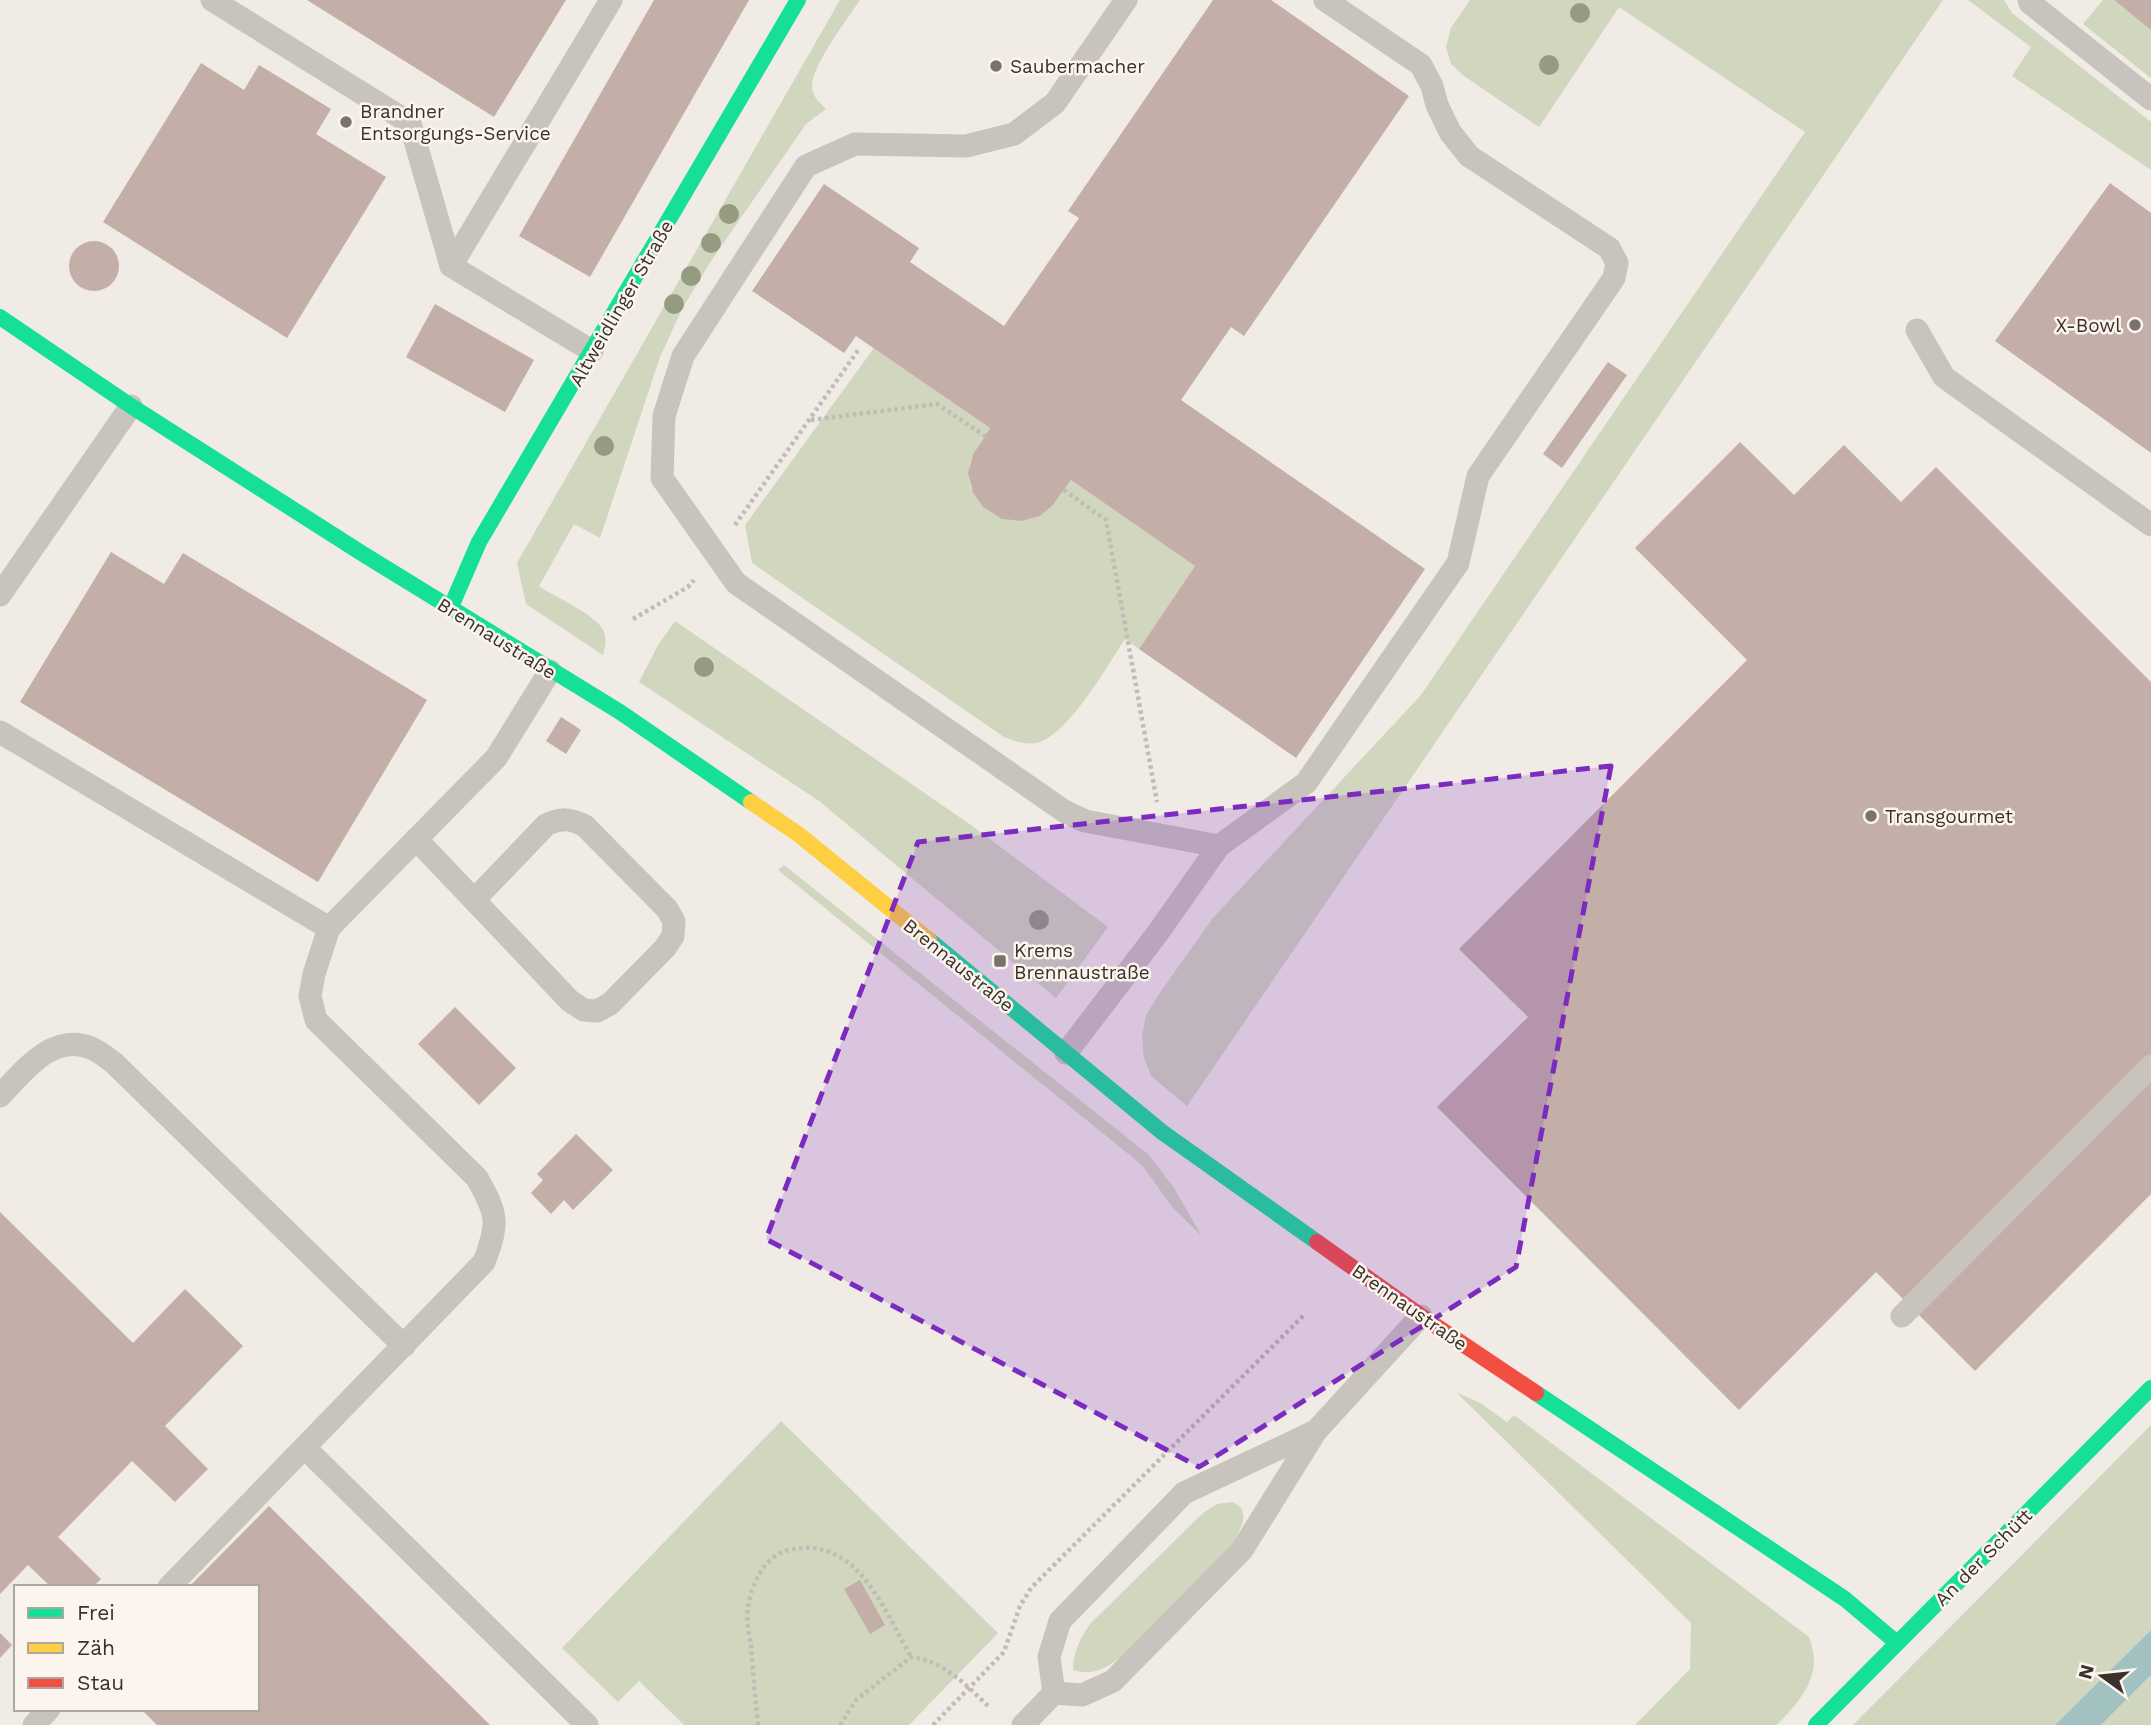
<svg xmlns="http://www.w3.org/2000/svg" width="2151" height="1725" viewBox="0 0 2151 1725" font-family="'Work Sans',sans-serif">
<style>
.green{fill:#d1d6bf}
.water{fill:#a1c2c1}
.building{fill:#c3afa7}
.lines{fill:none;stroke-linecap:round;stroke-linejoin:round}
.path{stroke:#c2bbb6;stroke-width:4.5;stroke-dasharray:3.5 3.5;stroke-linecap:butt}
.lane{stroke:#c9c3be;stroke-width:23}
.fast{stroke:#16e098;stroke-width:16}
.slow{stroke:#ffcf43;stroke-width:16}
.jam{stroke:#f24e42;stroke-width:16}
.tree{fill:#959b80}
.marked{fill:#7b2cbf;fill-opacity:0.2;stroke:#7b2cbf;stroke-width:5;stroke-dasharray:14 9;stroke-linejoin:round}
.poi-dot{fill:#7a716c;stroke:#fbf5ee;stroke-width:2.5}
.labels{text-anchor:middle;stroke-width:5;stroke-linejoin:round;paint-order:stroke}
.poi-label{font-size:19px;fill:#3b302b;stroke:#fbf5ee;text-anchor:start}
.street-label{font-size:19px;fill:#3b302b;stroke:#fbf5ee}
</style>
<rect width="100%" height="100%" fill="#f0ebe5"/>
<g class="green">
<path d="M 840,0 L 860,0 C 848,18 811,67 812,86 C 812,96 819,102 826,109 L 806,124 L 711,261 L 682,309 L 660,357 L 600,538 L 574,524 L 539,586 C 555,598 597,614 604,632 C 607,640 605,647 603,655 L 526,604 L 517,563 Z"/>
<polygon points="1470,0 1943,0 1187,1106 1151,1076 1144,1058 1142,1036 1146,1015 1159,994 1213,918 1421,695 1805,132 1619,7 1539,127 1464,76 1451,64 1446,47 1451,28"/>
<polygon points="1968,0 2004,0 2012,13 2151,122 2151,170 2012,76 2031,47"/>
<polygon points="2103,0 2114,0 2151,30 2151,78 2083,24"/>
<path d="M 874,348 L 990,428 C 981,441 969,455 969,472 C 967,507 1008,530 1038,516 C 1053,509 1062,493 1071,480 L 1195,566 L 1139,649 L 1125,639 C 1107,666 1067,737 1036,743 C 1024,745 1015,741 1004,737 L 752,563 L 745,525 Z"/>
<polygon points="675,621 971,825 1108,927 1056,998 819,801 639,682 658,645"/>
<polygon points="784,865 1149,1155 1174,1188 1201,1235 1173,1208 1142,1165 778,870"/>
<path d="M 1456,1392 L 1480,1403 L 1507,1422 L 1514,1415 L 1809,1637 C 1824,1674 1802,1699 1777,1725 L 1635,1725 L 1690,1669 L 1691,1623 Z"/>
<polygon points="781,1421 998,1633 909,1725 684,1725 639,1681 618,1702 562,1648"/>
<polygon points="2151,1425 2151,1630 2055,1725 1853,1725"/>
<path d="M 1232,1502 C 1252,1510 1241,1527 1234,1542 L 1121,1657 C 1105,1669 1093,1676 1073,1670 C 1073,1652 1080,1639 1090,1624 L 1203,1513 L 1217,1504 Z"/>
<polygon points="2151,1675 2151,1725 2101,1725"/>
</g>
<polygon class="water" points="2151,1630 2151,1675 2101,1725 2055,1725"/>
<g class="building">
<polygon points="307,0 566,0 494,117"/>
<polygon points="654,0 749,0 590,277 519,236"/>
<polygon points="1213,0 1271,0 1409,96 1244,336 1231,327 1181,400 1425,569 1296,758 1139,649 1195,566 1071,480 1053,505 1040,516 1022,521 1002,519 983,507 973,493 968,473 973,454 990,428 856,336 844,353 752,291 824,184 919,248 910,262 1004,326 1079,218 1068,211"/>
<polygon points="2114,0 2151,0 2151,30"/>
<polygon points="201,63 244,90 259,65 331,109 316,134 386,177 287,338 103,222"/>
<polygon points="2110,183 2151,213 2151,453 1995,341"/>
<circle cx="94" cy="266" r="25"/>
<polygon points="435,304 534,360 505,412 406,357"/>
<polygon points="1608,362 1627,375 1562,468 1543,454"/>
<polygon points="1740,442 1794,495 1844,445 1901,502 1936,467 2151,682 2151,1194 1975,1371 1876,1272 1739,1410 1437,1107 1528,1017 1459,949 1747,660 1635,548"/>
<polygon points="111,552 164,584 183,553 427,700 318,882 20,702"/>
<polygon points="561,717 581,730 566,754 546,741"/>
<polygon points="455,1007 516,1068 479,1105 418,1044"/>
<polygon points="576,1134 613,1170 573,1210 564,1200 551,1214 531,1193 543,1180 537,1174"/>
<polygon points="0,1212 133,1343 185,1289 243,1346 165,1426 208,1469 175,1502 132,1461 58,1537 101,1579 93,1587 51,1587 28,1565 0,1594"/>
<polygon points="269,1506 490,1725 157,1725 141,1709 257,1709 257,1587 189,1587"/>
<polygon points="860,1580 885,1625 870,1634 844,1589"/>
<polygon points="0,1633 12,1645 0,1658"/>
</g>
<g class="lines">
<g class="path">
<polyline points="811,420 937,404 985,436"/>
<polyline points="1064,490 1106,520 1157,802"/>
<polyline points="735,525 859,349"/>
<polyline points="633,619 688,587 694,580"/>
<path d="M 758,1725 C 755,1698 753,1671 751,1645 C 749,1633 746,1619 748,1607 C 752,1583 764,1556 789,1550 C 857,1534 884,1610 911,1657"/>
<path d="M 840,1725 L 856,1700 L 911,1657 C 944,1661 966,1685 989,1707"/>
<polyline points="933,1725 1004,1652 1020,1606 1031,1588 1305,1314"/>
</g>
<g class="lane">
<polyline points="212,0 410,123 451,266 592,351"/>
<polyline points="1126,0 1055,103 1014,134 966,146 855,144 806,166 683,356 664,416 662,478 736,583 1064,811 1085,821 1219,846"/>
<polyline points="2029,0 2030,3 2151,99"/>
<polyline points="451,266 611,0"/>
<polyline points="1917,330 1944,377 2151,525"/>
<polyline points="0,595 131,406"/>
<polyline points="0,732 329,928 496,758 550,671"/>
<path d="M 416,839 L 570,1001 L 584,1010 L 597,1011 L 610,1004 L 665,948 L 673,936 L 674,921 L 667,909 L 585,826 C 570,818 561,818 546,825 L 474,900"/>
<polyline points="1066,1053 1157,934 1219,846 1306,783 1458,563 1478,476 1614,278 1617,263 1609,248 1469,156 1450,132 1437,105 1432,86 1421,65 1325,0"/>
<path d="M 0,1096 C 23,1072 52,1032 91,1048 C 99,1051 107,1058 114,1063 L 404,1346"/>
<polyline points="1902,1316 2151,1066"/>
<polyline points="305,1448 587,1725"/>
<path d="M 169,1587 L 484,1262 C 499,1223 498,1215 477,1178 L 316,1020 L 310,996 L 314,974 L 329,928"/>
<polyline points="1054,1693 1049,1657 1060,1621 1184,1493 1316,1431"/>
<polyline points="34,1725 49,1709"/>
<polyline points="1023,1725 1054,1693 1082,1695 1113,1681 1242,1550 1316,1431 1421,1316"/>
</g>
<g class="fast">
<polyline points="0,317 131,406 363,554 620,712 751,802"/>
<polyline points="450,609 479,542 798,0"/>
<polyline points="929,940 1162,1132 1317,1242"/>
<polyline points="1536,1393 1845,1599 1897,1643"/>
<polyline points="1816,1725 2151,1388"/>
</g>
<polyline class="slow" points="751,802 798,834 929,940"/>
<polyline class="jam" points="1317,1242 1421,1316 1536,1393"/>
</g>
<g class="tree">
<circle cx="1580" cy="13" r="10"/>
<circle cx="1549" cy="65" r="10"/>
<circle cx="729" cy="214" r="10"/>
<circle cx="711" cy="243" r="10"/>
<circle cx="691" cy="276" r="10"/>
<circle cx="674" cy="304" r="10"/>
<circle cx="604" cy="446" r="10"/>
<circle cx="704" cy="667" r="10"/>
<circle cx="1039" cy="920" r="10"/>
</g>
<path class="marked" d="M 1611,766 L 1516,1267 L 1199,1467 L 766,1239 L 918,842 Z"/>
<g class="poi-dot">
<circle cx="996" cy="66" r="7"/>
<circle cx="346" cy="122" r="7"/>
<circle cx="2135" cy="325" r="7"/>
<circle cx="1871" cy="816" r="7"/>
<rect x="993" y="954" width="14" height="14" rx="3.5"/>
</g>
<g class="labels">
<g class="poi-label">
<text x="1010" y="73">Saubermacher</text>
<text x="360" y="118">Brandner<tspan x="360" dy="22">Entsorgungs-Service</tspan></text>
<text x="2121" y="332" text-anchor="end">X-Bowl</text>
<text x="1885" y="823">Transgourmet</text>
<text x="1014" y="957">Krems<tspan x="1014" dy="22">Brennaustraße</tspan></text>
</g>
<g class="street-label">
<text transform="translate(621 303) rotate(-60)" y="7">Altweidlinger Straße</text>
<text transform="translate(497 638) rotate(32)" y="7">Brennaustraße</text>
<text transform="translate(959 965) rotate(39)" y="7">Brennaustraße</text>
<text transform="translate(1410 1307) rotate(35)" y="7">Brennaustraße</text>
<text transform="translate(1983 1557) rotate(-45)" y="7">An der Schütt</text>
</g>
</g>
<rect x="14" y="1585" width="245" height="126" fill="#fbf5ee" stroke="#aea6a0" stroke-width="2"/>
<rect x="28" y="1608" width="35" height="10" fill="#16e098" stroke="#aea6a0" stroke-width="2"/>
<text x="77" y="1620" font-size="21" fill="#3b302b">Frei</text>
<rect x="28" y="1643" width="35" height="10" fill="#ffcf43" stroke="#aea6a0" stroke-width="2"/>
<text x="77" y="1655" font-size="21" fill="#3b302b">Zäh</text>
<rect x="28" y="1678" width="35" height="10" fill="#f24e42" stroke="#aea6a0" stroke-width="2"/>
<text x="77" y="1690" font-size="21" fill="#3b302b">Stau</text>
<g transform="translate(2102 1676) rotate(285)" stroke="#fbf5ee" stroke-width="5" paint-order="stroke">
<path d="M0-5L12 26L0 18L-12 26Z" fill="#3b302b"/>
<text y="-10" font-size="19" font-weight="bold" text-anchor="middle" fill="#3b302b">N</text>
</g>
</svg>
